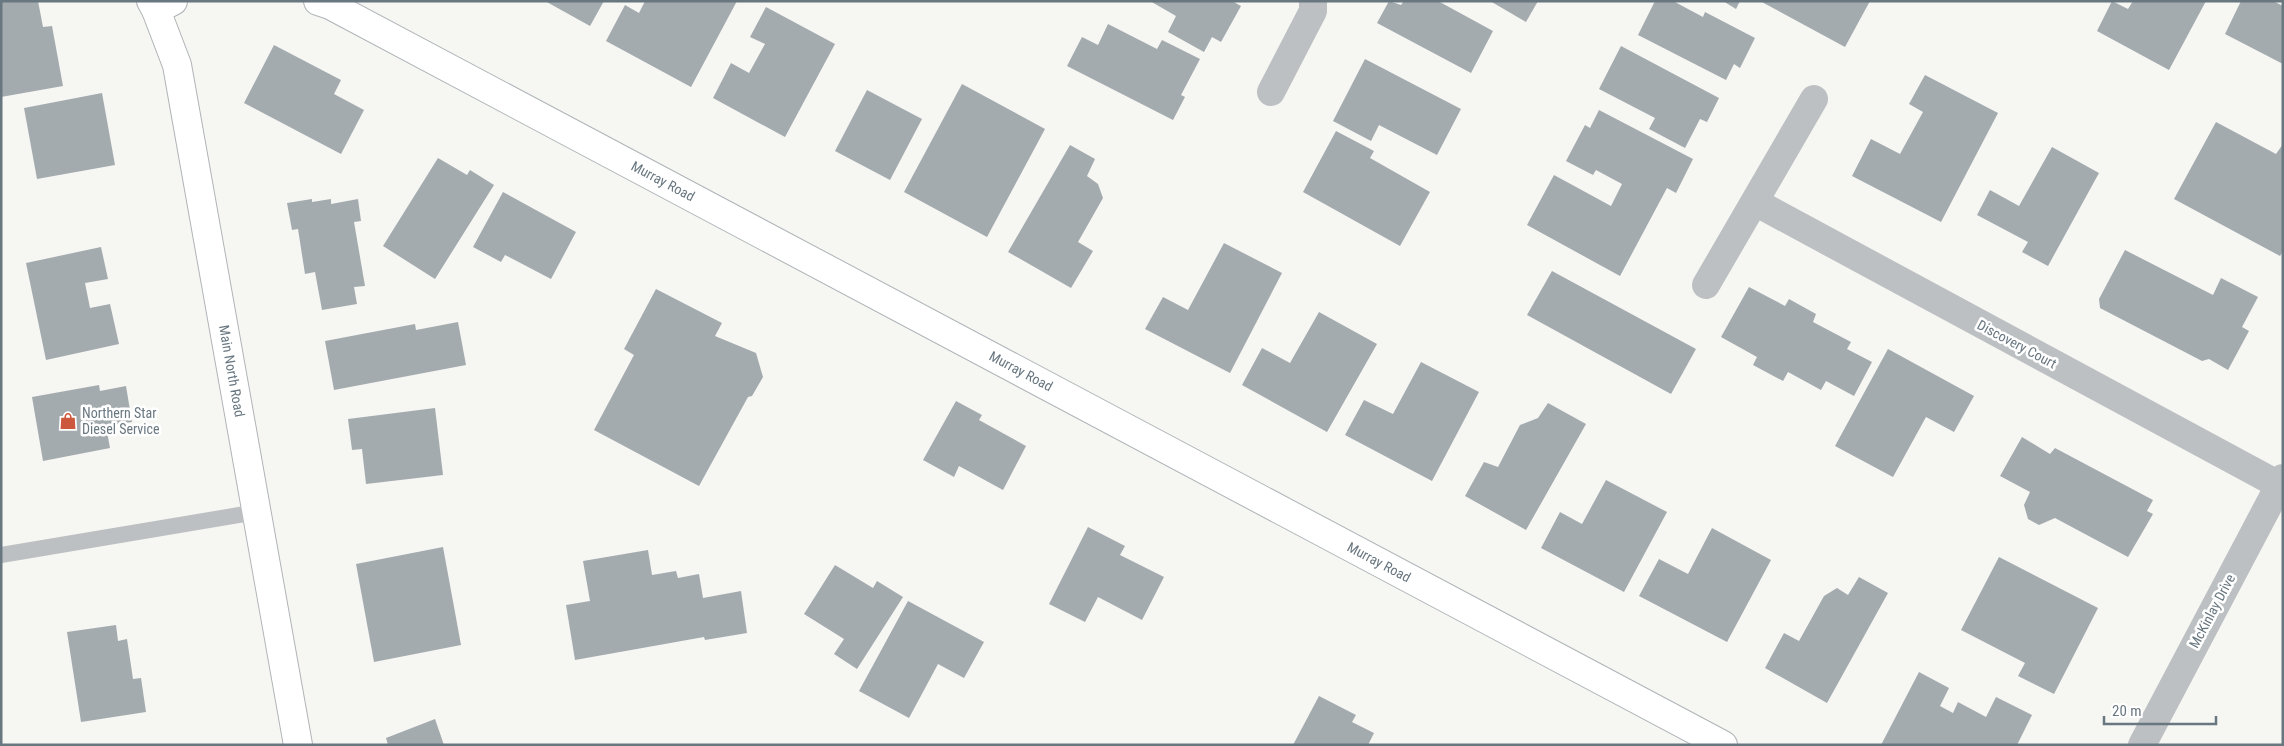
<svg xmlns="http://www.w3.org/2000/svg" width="2284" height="746" viewBox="0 0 2284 746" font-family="'Roboto Condensed',sans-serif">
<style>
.building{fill:#a4abaf}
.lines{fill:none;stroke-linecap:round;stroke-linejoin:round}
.secondary-casing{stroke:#aeb4b7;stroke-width:30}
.primary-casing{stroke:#b0b4b7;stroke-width:30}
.lane{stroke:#bcc0c2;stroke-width:16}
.street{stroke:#bcc0c2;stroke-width:28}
.secondary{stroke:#fff;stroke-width:28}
.primary{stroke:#fff;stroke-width:28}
.labels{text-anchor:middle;stroke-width:5;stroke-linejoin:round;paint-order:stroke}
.street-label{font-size:14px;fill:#697780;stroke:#fff}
.poi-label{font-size:14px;fill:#697780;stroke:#fff;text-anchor:start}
</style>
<rect width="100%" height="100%" fill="#f6f6f3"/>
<g class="building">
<polygon points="1,1 38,1 43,27 52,26 63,86 1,97"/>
<polygon points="545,1 604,1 590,26"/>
<polygon points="645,1 737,1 691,87 606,41 625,5 639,13"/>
<polygon points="1150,1 1232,1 1241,6 1221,42 1212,37 1204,52 1168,32 1176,16"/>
<polygon points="1389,1 1401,5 1404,1 1438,1 1493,31 1471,73 1377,23"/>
<polygon points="1490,1 1538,1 1526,22"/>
<polygon points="1655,1 1673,1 1703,17 1705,12 1755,38 1740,68 1734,64 1726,80 1638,35"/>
<polygon points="1723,1 1740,1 1736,9"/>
<polygon points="1760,1 1870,1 1845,47"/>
<polygon points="2112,1 2128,9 2133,1 2206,1 2169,70 2097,31"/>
<polygon points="2241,1 2273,1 2283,6 2283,64 2225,34"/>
<polygon points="766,7 835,44 785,137 713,98 731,63 749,73 765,44 750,37"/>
<polygon points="1108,24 1157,49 1162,40 1200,59 1181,95 1185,97 1173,120 1067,66 1082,37 1098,45"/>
<polygon points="274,45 341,80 334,94 364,110 341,154 244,103"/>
<polygon points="1621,46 1719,98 1707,122 1700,119 1685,148 1649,129 1655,118 1599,89"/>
<polygon points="1365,59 1461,109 1437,155 1379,125 1371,141 1333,121"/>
<polygon points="1925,75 1998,113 1941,222 1852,176 1871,139 1900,154 1923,112 1909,104"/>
<polygon points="962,84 1045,129 987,237 904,192"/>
<polygon points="867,90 922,119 890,180 835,151"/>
<polygon points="102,93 115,165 37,179 24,108"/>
<polygon points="1599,110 1693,159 1676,193 1667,188 1620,276 1527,225 1554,175 1611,206 1622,184 1596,170 1593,175 1566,161 1585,125 1590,128"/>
<polygon points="2216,122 2276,154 2283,144 2283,251 2280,256 2174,199"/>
<polygon points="1336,131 1374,151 1370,158 1430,192 1400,246 1303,192"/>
<polygon points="1070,145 1095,159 1087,176 1098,184 1103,198 1078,242 1093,251 1071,288 1008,252"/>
<polygon points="2052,147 2099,173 2048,266 2022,252 2028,242 1977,215 1990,190 2019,206"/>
<polygon points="438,158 467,175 470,170 494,185 435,279 383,246"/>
<polygon points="503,192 576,232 551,279 505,255 501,262 473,247"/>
<polygon points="312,199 312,202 331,199 331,204 358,199 361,221 354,222 365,286 354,287 357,304 322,310 315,272 305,274 298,229 292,230 287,203"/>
<polygon points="1224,243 1282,273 1230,373 1145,329 1163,297 1188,310"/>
<polygon points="101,247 108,279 85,283 90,308 110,304 119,344 46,360 26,263"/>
<polygon points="2125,250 2213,295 2221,278 2258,297 2242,327 2249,331 2228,370 2209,359 2202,361 2100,308 2099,299"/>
<polygon points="1552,271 1696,349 1671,394 1527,315"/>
<polygon points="1749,287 1785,306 1789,299 1816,314 1813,322 1851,342 1847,349 1872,362 1854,396 1826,381 1821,390 1788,372 1783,381 1753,365 1757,357 1721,337"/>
<polygon points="656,289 722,323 715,336 756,353 763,377 752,396 748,397 699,486 594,430 634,355 624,349"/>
<polygon points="1319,312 1377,344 1327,432 1242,385 1262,348 1290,363"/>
<polygon points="458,322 466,365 334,390 325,341 415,324 416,330"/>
<polygon points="1888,349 1974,396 1954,432 1926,417 1893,477 1835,446"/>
<polygon points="1421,362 1479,392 1432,481 1345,435 1364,400 1393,414"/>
<polygon points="99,385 100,391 126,386 132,422 106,426 110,448 43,461 32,397"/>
<polygon points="956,401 982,415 979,420 1026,446 1003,490 959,466 954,477 923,460"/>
<polygon points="1548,403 1586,424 1526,530 1465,496 1484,462 1498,467 1520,425 1538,418"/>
<polygon points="435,408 443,475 366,484 362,449 352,450 348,419"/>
<polygon points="2022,437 2050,454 2055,448 2153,500 2147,511 2153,514 2128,557 2055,518 2039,525 2028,519 2024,505 2030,492 2000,476"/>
<polygon points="1606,480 1667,512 1624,592 1541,548 1560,512 1582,524"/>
<polygon points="1088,527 1125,546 1120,555 1164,577 1142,620 1098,597 1085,622 1049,604"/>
<polygon points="1712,528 1771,560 1727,642 1639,596 1659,559 1688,574"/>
<polygon points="443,547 461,645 374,662 356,564"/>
<polygon points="648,550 652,575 676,571 678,578 699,574 703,598 741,591 747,633 705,640 704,637 575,660 566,605 590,601 583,561"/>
<polygon points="1999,557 2098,608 2054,694 2018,676 2025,663 1961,630"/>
<polygon points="835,565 873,588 877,581 903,597 857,669 834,654 844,639 804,614"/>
<polygon points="1859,577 1888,593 1827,703 1765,668 1784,633 1799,641 1824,596 1837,588 1848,595"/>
<polygon points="908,601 984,642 964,678 938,664 909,718 859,691"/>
<polygon points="116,625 118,641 127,639 133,679 141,678 146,712 81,722 67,632"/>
<polygon points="1919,672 1949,688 1940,706 1953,713 1958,702 1986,717 1996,697 2032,715 2017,745 1881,745"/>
<polygon points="1319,696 1356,715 1352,722 1374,733 1368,745 1293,745"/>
<polygon points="435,719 444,745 388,745 386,738"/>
</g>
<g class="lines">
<g class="secondary-casing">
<g id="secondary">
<polyline points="318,1 330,5 1723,745"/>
<polyline points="156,10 173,1"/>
</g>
</g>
<g class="primary-casing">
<polyline id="primary" points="151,1 156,10 177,65 298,745"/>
</g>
<polyline class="lane" points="1,555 257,512"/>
<g class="street">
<polyline points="1271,92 1313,11 1313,1"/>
<polyline points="1755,202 2279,485"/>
<polyline points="1706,285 1814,99"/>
<polyline points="2142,745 2283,478"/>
</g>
<use href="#secondary" class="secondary"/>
<use href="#primary" class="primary"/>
</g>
<defs>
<g id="shop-bare" transform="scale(1.35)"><path d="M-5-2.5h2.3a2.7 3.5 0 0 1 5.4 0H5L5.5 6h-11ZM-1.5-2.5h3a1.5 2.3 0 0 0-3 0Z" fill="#cc573d" stroke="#fff" stroke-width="2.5" paint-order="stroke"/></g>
</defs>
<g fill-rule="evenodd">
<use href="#shop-bare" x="68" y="421"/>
</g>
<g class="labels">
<g class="street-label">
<text transform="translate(663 181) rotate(28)" y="5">Murray Road</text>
<text transform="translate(2017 344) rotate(28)" y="5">Discovery Court</text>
<text transform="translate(232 371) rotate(80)" y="5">Main North Road</text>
<text transform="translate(1021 371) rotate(28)" y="5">Murray Road</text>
<text transform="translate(1379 562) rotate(28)" y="5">Murray Road</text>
<text transform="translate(2212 611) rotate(-62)" y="5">McKinlay Drive</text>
</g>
<g class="poi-label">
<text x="82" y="418">Northern Star<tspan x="82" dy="16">Diesel Service</tspan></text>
</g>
</g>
<rect width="2284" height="746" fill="none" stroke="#697780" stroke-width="5"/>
<path d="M2104 716v8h112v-8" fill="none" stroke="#697780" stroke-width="2.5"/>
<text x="2112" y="716" font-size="15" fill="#697780" stroke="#ffffff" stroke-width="4" paint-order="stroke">20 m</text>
</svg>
